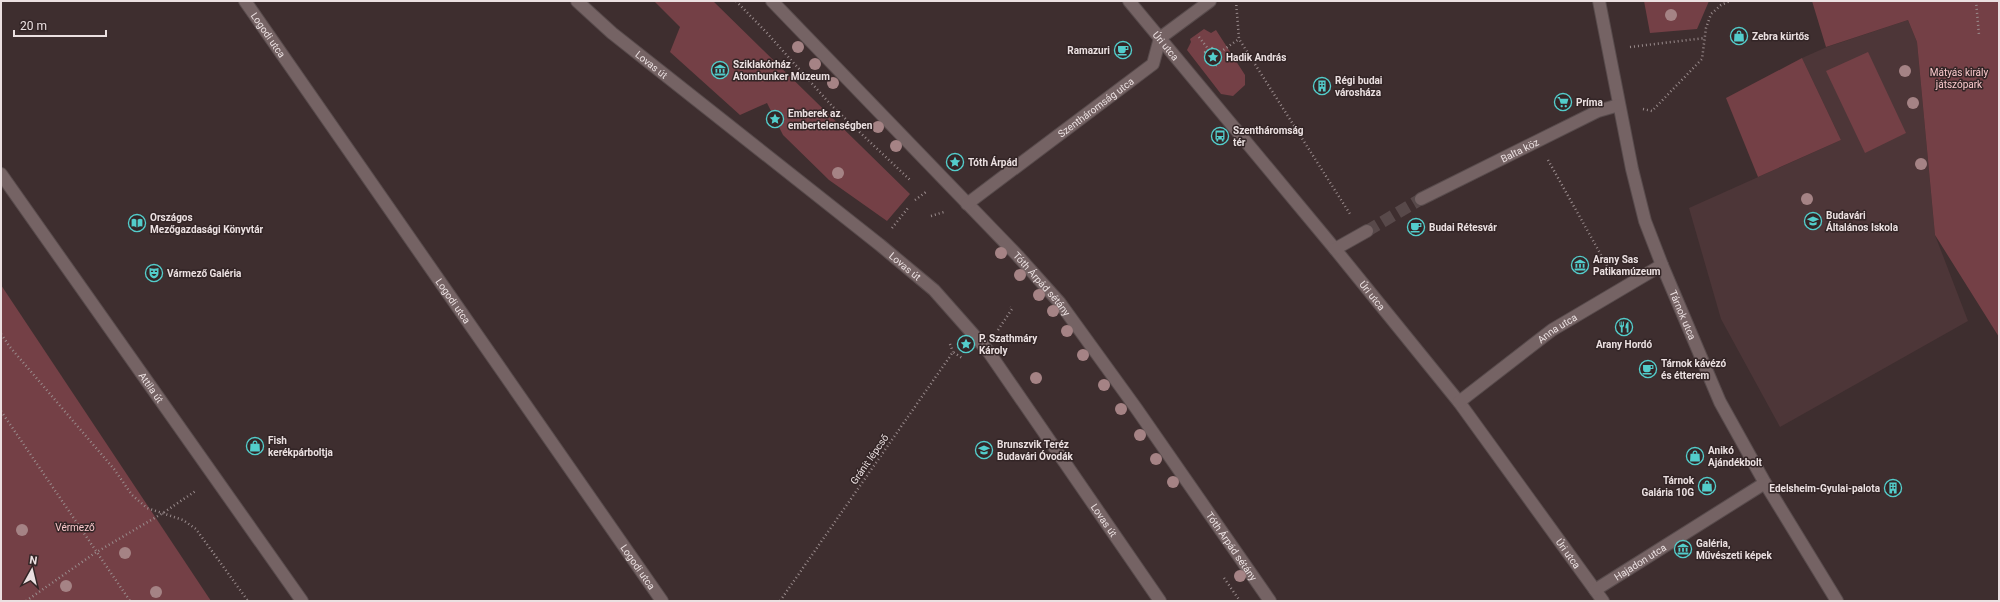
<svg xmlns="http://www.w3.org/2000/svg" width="2000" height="602" viewBox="0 0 2000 602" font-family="Roboto,sans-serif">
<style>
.built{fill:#4d3638}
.green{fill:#744046}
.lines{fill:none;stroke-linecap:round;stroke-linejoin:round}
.minor-tunnel{stroke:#58494a;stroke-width:12;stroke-dasharray:12 6;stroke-linecap:butt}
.pedestrian-casing{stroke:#584b4c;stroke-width:14}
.minor-casing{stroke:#584b4c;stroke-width:14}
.secondary-casing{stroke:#584b4c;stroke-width:14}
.path{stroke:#9a8c8d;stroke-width:2.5;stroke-dasharray:1 3;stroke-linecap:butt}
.pedestrian{stroke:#756364;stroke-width:12}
.minor{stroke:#756364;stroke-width:12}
.secondary{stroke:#756364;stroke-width:12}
.tree{fill:#a58385}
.labels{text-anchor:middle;stroke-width:3;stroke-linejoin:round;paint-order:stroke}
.street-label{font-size:10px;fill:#ebe0e1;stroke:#332526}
.poi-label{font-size:10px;font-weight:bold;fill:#ebe0e1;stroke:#332526;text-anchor:start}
.park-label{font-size:10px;fill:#fac9cc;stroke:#332526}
</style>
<rect width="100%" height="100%" fill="#3e2e2f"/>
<polygon class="built" points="1908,20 1917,42 1935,235 1968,321 1780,427 1721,319 1689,208 1841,140 1802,58 1827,47"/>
<g class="green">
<polygon points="654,1 713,1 910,194 887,221 829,180 783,135 767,103 740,115 670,52 680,27"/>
<polygon points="1644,1 1709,1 1697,29 1650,33"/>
<polygon points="1812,1 1999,1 1999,337 1935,235 1917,42 1908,20 1826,47"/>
<polygon points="1204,29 1211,33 1216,30 1245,75 1245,85 1233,96 1221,94 1187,50 1191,42 1190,39"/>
<polygon points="1868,52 1906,133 1865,153 1826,71"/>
<polygon points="1802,58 1841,140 1758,177 1726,98"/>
<polygon points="1,285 211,601 1,601"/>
</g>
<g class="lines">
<polyline class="minor-tunnel" points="1367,231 1421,199"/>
<g class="pedestrian-casing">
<g id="pedestrian">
<path id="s1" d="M 772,1 L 1018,256 L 1060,303 L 1136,408 L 1270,601"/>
</g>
</g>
<g class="minor-casing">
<g id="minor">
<path id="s2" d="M 245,1 L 662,601"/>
<path id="s3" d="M 577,1 L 612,33 L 880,245 L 934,290 L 988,351 L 1160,601"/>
<path id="s4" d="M 1129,1 L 1335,249 L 1459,402 L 1603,601"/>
<path id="s5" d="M 1599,1 L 1632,169 L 1645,221 L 1662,265 L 1720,402 L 1765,483 L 1837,601"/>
<path id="s6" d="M 1421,199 L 1598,111 L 1619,105"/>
<path id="s7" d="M 967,204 L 1153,64 L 1160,38 L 1210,1"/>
<polyline points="1335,249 1367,231"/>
<path id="s8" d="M 1459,402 L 1552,330 L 1662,265"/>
<path id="s9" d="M 1595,590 L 1765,483"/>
</g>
</g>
<g class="secondary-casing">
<g id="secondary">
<path id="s10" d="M 1,174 L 302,601"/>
</g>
</g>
<g class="path">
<polyline points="736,1 767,33 832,106 911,181"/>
<polyline points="1236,1 1239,39 1350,214"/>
<polyline points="1976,1 1979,35"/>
<polyline points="1199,37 1209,50"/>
<polyline points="1630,47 1705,38"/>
<polyline points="1210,59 1205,52 1212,48 1216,55"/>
<polyline points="1208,61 1210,59 1215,66 1221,61 1216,55 1239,39"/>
<polyline points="1643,109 1652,111 1702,59 1706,28 1711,14 1721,5 1730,1"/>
<polyline points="1548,160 1610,271"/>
<polyline points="915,200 926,192"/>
<polyline points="931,216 944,212"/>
<polyline points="892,228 908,208"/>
<polyline points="998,330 1012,309 1010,307"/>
<polyline points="1,334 10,347 114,469 132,495 147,508 183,520 196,529 248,601"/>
<polyline points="950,344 953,352"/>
<polyline points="1,411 130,601"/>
<polyline points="1224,578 1240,601"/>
<polyline points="26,601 95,553 163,513 197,490"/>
<polyline points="780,601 953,352 962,358"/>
</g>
<use href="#pedestrian" class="pedestrian"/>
<use href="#minor" class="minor"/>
<use href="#secondary" class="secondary"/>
</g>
<g class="tree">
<circle cx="1671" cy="15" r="6"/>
<circle cx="798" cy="47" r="6"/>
<circle cx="815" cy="64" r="6"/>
<circle cx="1905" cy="71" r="6"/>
<circle cx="833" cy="83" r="6"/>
<circle cx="1913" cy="103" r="6"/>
<circle cx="878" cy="127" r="6"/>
<circle cx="896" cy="146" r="6"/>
<circle cx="1921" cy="164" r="6"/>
<circle cx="838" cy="173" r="6"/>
<circle cx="1807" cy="199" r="6"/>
<circle cx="1001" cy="253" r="6"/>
<circle cx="1020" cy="275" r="6"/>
<circle cx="1039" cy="295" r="6"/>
<circle cx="1053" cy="311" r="6"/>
<circle cx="1067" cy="331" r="6"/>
<circle cx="1083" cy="355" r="6"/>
<circle cx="1036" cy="378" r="6"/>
<circle cx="1104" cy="385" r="6"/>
<circle cx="1121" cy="409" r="6"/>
<circle cx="1140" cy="435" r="6"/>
<circle cx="1156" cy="459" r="6"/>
<circle cx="1173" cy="482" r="6"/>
<circle cx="22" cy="530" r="6"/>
<circle cx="125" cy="553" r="6"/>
<circle cx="1240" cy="576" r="6"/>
<circle cx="66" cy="586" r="6"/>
<circle cx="156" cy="592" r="6"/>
</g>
<defs>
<g id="shop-ring" transform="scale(0.9)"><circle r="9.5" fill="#332526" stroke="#53cdcb" stroke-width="1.5"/><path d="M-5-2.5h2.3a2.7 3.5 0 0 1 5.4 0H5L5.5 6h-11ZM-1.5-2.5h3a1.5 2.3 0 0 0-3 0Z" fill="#53cdcb"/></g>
<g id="cafe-ring" transform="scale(0.9)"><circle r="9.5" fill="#332526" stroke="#53cdcb" stroke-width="1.5"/><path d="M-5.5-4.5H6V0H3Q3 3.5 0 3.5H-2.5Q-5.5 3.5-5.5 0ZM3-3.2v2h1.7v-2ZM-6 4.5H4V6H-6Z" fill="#53cdcb"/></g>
<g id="sight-ring" transform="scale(0.9)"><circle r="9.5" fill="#332526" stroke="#53cdcb" stroke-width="1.5"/><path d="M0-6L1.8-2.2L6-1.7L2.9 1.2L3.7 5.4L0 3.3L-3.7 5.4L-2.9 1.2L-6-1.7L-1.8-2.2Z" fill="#53cdcb"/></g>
<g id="museum-ring" transform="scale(0.9)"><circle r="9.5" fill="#332526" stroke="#53cdcb" stroke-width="1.5"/><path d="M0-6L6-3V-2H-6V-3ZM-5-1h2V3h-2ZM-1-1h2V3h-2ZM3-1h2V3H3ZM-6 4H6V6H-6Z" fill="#53cdcb"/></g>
<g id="building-ring" transform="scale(0.9)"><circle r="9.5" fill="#332526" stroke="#53cdcb" stroke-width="1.5"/><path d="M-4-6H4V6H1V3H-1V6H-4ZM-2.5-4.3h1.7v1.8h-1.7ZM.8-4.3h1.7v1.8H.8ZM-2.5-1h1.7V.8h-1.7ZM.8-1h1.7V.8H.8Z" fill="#53cdcb"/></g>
<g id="supermarket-ring" transform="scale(0.9)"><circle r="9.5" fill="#332526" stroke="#53cdcb" stroke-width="1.5"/><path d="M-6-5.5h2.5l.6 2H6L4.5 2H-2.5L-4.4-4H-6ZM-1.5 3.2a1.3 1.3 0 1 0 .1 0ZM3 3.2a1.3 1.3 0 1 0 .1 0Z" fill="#53cdcb"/></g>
<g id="bus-ring" transform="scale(0.9)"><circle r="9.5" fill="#332526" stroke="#53cdcb" stroke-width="1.5"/><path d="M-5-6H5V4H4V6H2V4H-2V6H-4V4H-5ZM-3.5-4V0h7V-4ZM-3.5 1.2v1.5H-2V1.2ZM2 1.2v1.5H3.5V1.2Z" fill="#53cdcb"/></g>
<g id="school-ring" transform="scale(0.9)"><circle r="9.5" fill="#332526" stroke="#53cdcb" stroke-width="1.5"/><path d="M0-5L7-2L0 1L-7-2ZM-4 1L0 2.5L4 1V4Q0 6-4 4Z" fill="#53cdcb"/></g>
<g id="library-ring" transform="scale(0.9)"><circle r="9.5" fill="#332526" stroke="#53cdcb" stroke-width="1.5"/><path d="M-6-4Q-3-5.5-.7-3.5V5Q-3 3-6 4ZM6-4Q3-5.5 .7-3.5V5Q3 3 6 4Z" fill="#53cdcb"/></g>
<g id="theatre-ring" transform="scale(0.9)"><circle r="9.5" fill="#332526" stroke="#53cdcb" stroke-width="1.5"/><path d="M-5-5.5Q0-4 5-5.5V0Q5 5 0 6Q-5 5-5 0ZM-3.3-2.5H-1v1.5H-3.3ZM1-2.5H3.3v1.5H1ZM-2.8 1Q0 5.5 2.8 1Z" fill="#53cdcb"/></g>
<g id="restaurant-ring" transform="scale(0.9)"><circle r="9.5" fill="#332526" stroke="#53cdcb" stroke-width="1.5"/><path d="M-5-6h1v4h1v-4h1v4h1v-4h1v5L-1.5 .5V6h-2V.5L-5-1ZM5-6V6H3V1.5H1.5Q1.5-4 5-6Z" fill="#53cdcb"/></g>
</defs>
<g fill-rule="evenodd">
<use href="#shop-ring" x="1739" y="36"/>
<use href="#cafe-ring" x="1123" y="50"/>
<use href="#sight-ring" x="1213" y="57"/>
<use href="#museum-ring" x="720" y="70"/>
<use href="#building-ring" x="1322" y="86"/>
<use href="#supermarket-ring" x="1563" y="102"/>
<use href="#sight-ring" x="775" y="119"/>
<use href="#bus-ring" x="1220" y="136"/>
<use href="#sight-ring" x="955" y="162"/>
<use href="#school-ring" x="1813" y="221"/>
<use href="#library-ring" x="137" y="223"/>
<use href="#cafe-ring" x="1416" y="227"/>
<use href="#museum-ring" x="1580" y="265"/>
<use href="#theatre-ring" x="154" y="273"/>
<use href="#restaurant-ring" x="1624" y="327"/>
<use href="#sight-ring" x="966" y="344"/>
<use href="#cafe-ring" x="1648" y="369"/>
<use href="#shop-ring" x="255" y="446"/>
<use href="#school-ring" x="984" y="450"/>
<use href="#shop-ring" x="1695" y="456"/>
<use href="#shop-ring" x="1707" y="486"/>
<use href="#building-ring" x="1893" y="488"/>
<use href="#museum-ring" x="1683" y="549"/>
</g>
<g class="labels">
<g class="street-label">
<text dy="4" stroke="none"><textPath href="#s2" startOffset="41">Logodi utca</textPath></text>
<text dy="4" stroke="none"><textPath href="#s4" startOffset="58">Úri utca</textPath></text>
<text dy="4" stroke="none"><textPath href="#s3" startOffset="98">Lovas út</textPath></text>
<text dy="4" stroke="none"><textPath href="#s7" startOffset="161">Szentháromság utca</textPath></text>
<text dy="4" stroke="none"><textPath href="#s6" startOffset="110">Balta köz</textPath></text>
<text dy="4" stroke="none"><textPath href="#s3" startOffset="422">Lovas út</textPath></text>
<text dy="4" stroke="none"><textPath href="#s1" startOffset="391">Tóth Árpád sétány</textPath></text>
<text dy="4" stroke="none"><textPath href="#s4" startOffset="382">Úri utca</textPath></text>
<text dy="4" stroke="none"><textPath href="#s2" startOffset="365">Logodi utca</textPath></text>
<text dy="4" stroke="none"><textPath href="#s5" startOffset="326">Tárnok utca</textPath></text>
<text dy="4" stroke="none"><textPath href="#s8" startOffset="123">Anna utca</textPath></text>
<text dy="4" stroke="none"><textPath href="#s10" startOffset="261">Attila út</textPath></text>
<text transform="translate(869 459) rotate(-55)" y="4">Gránit lépcső</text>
<text dy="4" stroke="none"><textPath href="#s3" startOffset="746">Lovas út</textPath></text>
<text dy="4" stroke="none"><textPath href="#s1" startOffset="715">Tóth Árpád sétány</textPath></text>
<text dy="4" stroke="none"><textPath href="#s4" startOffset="706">Úri utca</textPath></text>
<text dy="4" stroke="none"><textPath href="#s9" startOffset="53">Hajadon utca</textPath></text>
<text dy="4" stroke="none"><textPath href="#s2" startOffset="689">Logodi utca</textPath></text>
</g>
<g class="poi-label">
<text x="1752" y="40">Zebra kürtős</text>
<text x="1110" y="54" text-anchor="end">Ramazuri</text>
<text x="1226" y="61">Hadik András</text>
<text x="733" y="68">Sziklakórház<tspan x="733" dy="12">Atombunker Múzeum</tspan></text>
<text x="1335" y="84">Régi budai<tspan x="1335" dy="12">városháza</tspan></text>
<text x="1576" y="106">Príma</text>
<text x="788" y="117">Emberek az<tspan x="788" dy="12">embertelenségben</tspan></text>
<text x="1233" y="134">Szentháromság<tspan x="1233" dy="12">tér</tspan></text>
<text x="968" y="166">Tóth Árpád</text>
<text x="1826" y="219">Budavári<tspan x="1826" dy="12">Általános Iskola</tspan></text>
<text x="150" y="221">Országos<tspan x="150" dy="12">Mezőgazdasági Könyvtár</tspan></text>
<text x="1429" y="231">Budai Rétesvár</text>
<text x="1593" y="263">Arany Sas<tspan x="1593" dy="12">Patikamúzeum</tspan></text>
<text x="167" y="277">Vármező Galéria</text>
<text x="979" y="342">P. Szathmáry<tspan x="979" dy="12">Károly</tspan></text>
<text x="1624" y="348" text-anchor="middle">Arany Hordó</text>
<text x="1661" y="367">Tárnok kávézó<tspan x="1661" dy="12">és étterem</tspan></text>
<text x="268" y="444">Fish<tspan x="268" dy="12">kerékpárboltja</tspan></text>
<text x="997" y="448">Brunszvik Teréz<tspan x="997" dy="12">Budavári Óvodák</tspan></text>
<text x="1708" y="454">Anikó<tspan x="1708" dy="12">Ajándékbolt</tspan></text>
<text x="1694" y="484" text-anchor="end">Tárnok<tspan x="1694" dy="12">Galária 10G</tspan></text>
<text x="1880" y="492" text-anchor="end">Edelsheim-Gyulai-palota</text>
<text x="1696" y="547">Galéria,<tspan x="1696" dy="12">Művészeti képek</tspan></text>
</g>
<g class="park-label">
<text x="1959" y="76">Mátyás király<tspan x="1959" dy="12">játszópark</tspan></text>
<text x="75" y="531">Vérmező</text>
</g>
</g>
<rect width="2000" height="602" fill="none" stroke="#ebe0e1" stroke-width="4"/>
<g transform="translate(32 570) rotate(8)" stroke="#332526" stroke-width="3" paint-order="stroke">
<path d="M0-3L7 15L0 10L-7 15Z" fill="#ebe0e1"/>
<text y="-6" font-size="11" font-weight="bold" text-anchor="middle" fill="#ebe0e1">N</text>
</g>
<path d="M14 30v6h92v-6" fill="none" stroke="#ebe0e1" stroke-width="2"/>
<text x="20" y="30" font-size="12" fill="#ebe0e1" stroke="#332526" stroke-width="3" paint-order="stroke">20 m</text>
</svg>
